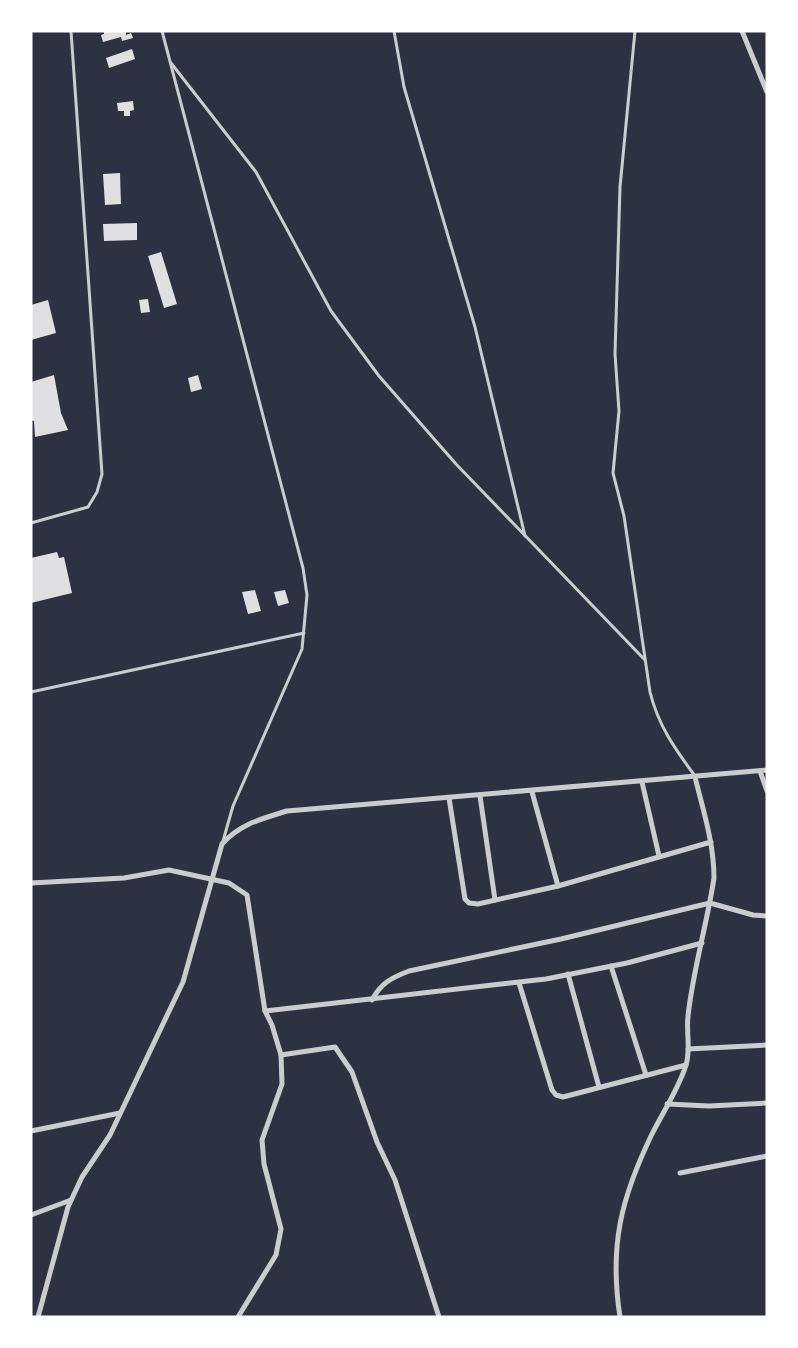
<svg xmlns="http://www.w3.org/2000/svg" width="798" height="1348" viewBox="0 0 798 1348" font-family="Karla,sans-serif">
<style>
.building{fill:#e0e0e3}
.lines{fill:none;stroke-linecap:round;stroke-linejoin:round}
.service{stroke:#caccd0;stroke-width:3}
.minor{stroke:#caccd0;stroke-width:5}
</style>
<rect width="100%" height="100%" fill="#2d3142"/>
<g class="building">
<polygon points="104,31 126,31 126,35 131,33 133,38 122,41 121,37 103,42 101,35 104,34"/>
<polygon points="132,49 135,59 109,68 106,58"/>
<polygon points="133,101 134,110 130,111 130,116 124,116 124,111 118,111 117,103"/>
<polygon points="120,173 121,204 105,205 103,174"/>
<polygon points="137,223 137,240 104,241 103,224"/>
<polygon points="161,252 177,304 164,308 148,256"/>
<polygon points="148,299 150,312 141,313 139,300"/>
<polygon points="48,300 56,333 31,340 31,305"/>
<polygon points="54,375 61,413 68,430 35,437 34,421 31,420 31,382"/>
<polygon points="198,375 202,389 191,392 188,378"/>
<polygon points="57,552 59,558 64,557 72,593 31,603 31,558"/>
<polygon points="255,590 261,611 248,614 242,592"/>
<polygon points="285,590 289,603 278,606 274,592"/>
</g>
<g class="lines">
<g class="service">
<polyline points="162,31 303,568 307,595 302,649 233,806 223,841"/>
<polyline points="394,31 404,87 475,327 525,536"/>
<path d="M 635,31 L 620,187 L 615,354 L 619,411 L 613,473 L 624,516 L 650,692 C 658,725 675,749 695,776"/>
<polyline points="171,63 256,172 331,311 379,376 456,464 644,659"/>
<polyline points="31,523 88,507 97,492 102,474 71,31"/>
<polyline points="31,692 304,633"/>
</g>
<g class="minor">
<polyline points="742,31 767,92"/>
<polyline points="760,771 767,791"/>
<polyline points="642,782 659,856"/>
<polyline points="532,792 558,886"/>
<polyline points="480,796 495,900"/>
<polyline points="449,798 465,899 469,903 478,904 558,886 711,842"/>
<polyline points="31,883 124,878 169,870 229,883 247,895 265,1011 272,1025 281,1055 282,1084 262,1140 264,1164 281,1229 276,1255 238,1317"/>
<polyline points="611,966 646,1075"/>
<polyline points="568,974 599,1087"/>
<polyline points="519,983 552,1090 556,1095 563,1097 686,1065"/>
<path d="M 372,1000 C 381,983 391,978 409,971 L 561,939 L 710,903 L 753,915 L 767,916"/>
<polyline points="265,1011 546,979 627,963 702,943"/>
<polyline points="688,1049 767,1045"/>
<polyline points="281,1055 335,1047 352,1072 377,1142 395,1180 439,1317"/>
<polyline points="667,1104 709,1106 767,1103"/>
<polyline points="31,1131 120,1113"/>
<polyline points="680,1173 767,1156"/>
<polyline points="31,1215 71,1200"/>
<path d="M 38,1317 L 68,1207 L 82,1177 L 110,1135 L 183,982 L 222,844 C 240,824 261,819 287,811 L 767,770"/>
<path d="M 620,1317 C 609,1246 621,1198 652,1134 C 663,1112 679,1088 686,1065 C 691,1049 686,1032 688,1016 C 693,970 707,924 714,878 C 714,843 703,810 695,777"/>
</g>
</g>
<rect width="798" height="1348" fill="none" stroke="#ffffff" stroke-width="65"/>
</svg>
